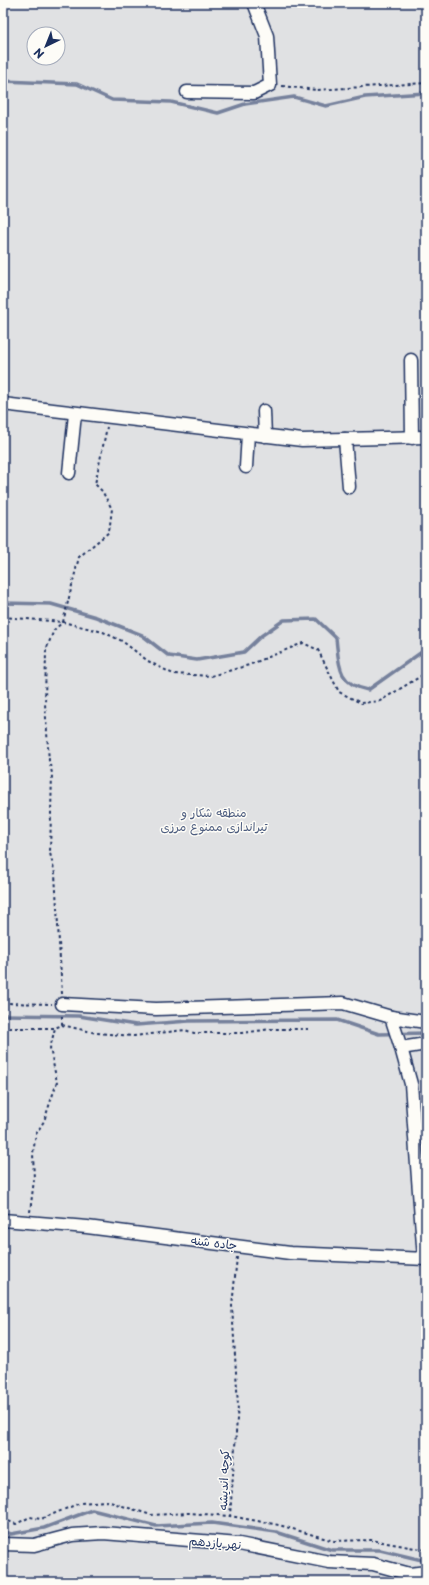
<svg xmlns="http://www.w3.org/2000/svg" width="429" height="1585" viewBox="0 0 429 1585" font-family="'Playpen Sans','Playpen Sans Arabic',sans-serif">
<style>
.green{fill:#e0e1e3;stroke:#7e88a0;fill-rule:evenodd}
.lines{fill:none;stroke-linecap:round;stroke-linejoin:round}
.stream{stroke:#76819c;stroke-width:3.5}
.minor-casing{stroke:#1b2f5e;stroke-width:15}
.path{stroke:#1b2f5e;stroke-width:2;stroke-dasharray:3 3;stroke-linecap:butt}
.minor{stroke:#fdfcf7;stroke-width:12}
.labels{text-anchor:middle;stroke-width:3;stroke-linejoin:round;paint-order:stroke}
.park-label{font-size:12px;fill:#4c5c7f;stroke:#fdfcf7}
.street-label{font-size:12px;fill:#1b2f5e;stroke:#fdfcf7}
</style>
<rect width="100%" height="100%" fill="#fdfcf7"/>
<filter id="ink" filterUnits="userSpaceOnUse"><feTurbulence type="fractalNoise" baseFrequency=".025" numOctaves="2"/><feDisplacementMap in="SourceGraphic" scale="8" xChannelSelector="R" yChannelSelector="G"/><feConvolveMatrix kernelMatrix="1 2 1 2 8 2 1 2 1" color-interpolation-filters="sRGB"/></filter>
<g filter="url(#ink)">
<path class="green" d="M 3,3 L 426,3 L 426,1582 L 3,1582 ZM 34,34 L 58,34 L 58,58 L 34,58 Z"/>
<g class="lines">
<g class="stream">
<polyline points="3,81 77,84 112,100 171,102 218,113 245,104 294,97 326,106 365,97 426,93"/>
<path d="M 3,603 L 51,604 L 96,617 L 142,635 L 169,656 L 197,660 L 244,652 L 261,636 L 284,620 L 316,619 L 336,638 C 339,664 337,684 368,690 L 426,649"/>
<polyline points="3,1015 79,1016 136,1025 189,1021 337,1020 379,1034 426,1033"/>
<polyline points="3,1531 11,1534 44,1528 92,1510 156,1526 212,1523 276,1532 332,1550 380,1550 426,1561"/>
</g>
<g class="minor-casing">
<g id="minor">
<polyline points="187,92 254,93 270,85 267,36 254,3"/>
<polyline points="411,360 412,438"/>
<polyline points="3,404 302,440 426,437"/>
<polyline points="264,411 265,436"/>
<polyline points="345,439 349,487"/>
<polyline points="246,467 248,434"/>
<polyline points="69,473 75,414"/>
<polyline points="62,1004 156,1009 343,1003 391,1017 401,1048 426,1044"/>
<polyline points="391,1017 426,1022"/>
<polyline points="401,1048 411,1084 424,1259"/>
<polyline points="3,1220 87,1227 290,1253 426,1259"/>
<polyline points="3,1544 34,1545 72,1535 103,1533 239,1544 329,1562 373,1564 410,1574 426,1572"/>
</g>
</g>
<g class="path">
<polyline points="282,86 316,90 426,83"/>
<polyline points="3,617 63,622 79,557 109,532 112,509 102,491 95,484 107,427"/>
<polyline points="62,994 55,874 50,853 52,773 49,761 45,704 46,650 54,630 63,622 103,632 122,641 148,661 173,674 211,676 249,665 303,643 318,650 339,692 361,703 380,701 426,673"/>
<polyline points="3,1003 52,1004"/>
<polyline points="62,1025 96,1033 134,1036 185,1030 194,1033 242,1033 271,1029 310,1029"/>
<polyline points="3,1028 55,1028"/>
<polyline points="30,1212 34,1180 33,1153 36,1134 44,1121 57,1082 50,1048 55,1028 62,1025 62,1016"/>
<polyline points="237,1257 232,1306 238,1405 230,1516 279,1525 334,1541 371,1540 426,1550"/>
<polyline points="3,1519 16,1524 30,1517 41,1519 80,1503 107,1501 151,1515 189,1513 230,1516"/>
</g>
<use href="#minor" class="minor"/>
</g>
</g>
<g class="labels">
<g class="park-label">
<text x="214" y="817">منطقه شکار و<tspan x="214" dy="14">تیراندازی ممنوع مرزی</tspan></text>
</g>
<g class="street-label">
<text transform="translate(214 1243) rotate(7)" y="4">جاده شنه</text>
<text transform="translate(224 1480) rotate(-88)" y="4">کوچه اندیشه</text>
<text transform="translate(215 1543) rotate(5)" y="4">نهر یازدهم</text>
</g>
</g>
<rect width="429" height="1585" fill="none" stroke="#fdfcf7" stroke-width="16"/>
<rect x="8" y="8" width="413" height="1569" fill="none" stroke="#1b2f5e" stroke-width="1.5" filter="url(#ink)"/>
<g transform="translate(46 46) rotate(223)"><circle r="19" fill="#fdfcf7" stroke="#a3aaba"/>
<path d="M0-3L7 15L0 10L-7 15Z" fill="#1b2f5e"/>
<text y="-6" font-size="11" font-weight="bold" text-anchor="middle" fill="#1b2f5e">N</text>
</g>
</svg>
